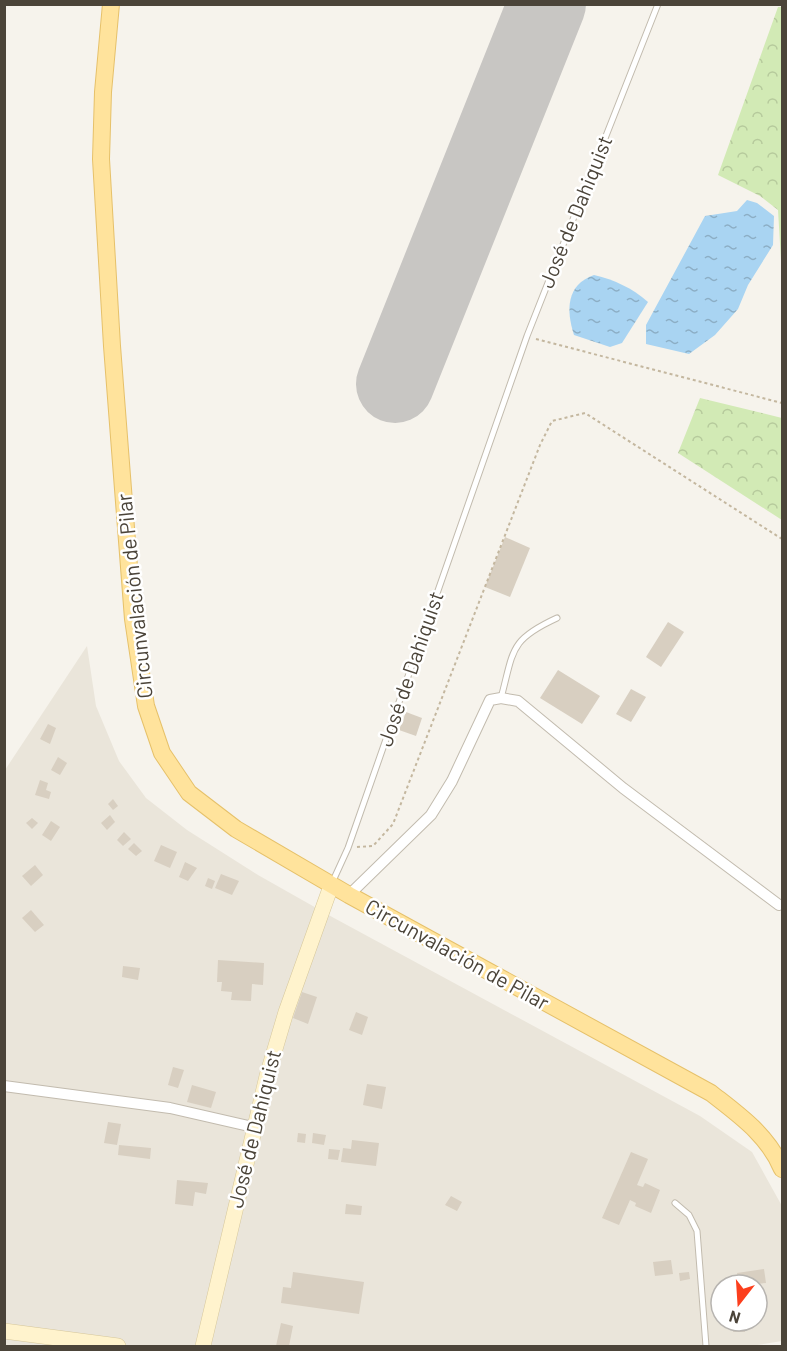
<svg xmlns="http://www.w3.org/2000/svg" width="787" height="1351" viewBox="0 0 787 1351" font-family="Barlow,sans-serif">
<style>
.residential{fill:#eae5da;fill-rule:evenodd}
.forest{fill:url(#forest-crowns)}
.water{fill:url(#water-ripples)}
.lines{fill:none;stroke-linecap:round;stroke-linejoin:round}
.runway{stroke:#c8c6c3;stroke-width:78}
.building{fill:#d8cfc1}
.service-casing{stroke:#c2bbae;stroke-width:7}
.minor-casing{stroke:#c2bbae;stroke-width:12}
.secondary-casing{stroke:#d6c79b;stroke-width:16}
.primary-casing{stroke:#e6c16a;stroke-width:18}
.path{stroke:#c4b79f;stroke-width:2;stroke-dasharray:3 3;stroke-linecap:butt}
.service{stroke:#fff;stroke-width:5}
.minor{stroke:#fff;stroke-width:10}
.secondary{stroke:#fff3cd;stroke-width:15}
.primary{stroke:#ffe39c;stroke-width:16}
.labels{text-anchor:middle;stroke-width:5;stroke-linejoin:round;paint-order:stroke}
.street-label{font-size:21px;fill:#4b4439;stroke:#fff}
</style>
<defs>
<pattern id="forest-crowns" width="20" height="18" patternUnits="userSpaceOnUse" patternTransform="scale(1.5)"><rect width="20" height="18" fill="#d2eab5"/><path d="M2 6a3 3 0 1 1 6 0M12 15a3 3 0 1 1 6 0" fill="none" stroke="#b6ca9c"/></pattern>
<pattern id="water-ripples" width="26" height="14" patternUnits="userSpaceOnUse" patternTransform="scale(1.5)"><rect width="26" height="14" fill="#a9d4f2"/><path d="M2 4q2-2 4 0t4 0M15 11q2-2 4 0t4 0" fill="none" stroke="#8caec5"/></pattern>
</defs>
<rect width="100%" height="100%" fill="#f6f3ec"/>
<path class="residential" d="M 87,646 L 96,706 L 119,761 L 146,798 L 187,830 L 258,875 L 334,918 L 700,1116 L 752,1152 L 782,1206 L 782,1341 L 751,1346 L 5,1346 L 5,770 ZM 721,1285 L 757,1285 L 757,1321 L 721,1321 Z"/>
<g class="forest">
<polygon points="778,7 782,7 782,277 778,210 760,196 718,175"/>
<polygon points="700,398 782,418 782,520 678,453"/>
</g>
<g class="water">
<polygon points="747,200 757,203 774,216 773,245 748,285 738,309 715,335 689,354 646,344 646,325 705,216 737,211"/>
<path d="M 594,275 C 615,280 632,288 648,302 L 622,343 L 610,347 L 574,335 C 566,310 566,285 594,275 Z"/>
</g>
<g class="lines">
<polyline class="runway" points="395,384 547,4"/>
</g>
<g class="building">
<polygon points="505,537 530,548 510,597 485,587"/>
<polygon points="668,622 684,632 661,667 646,657"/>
<polygon points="558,670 600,696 582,724 540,698"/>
<polygon points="631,689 646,697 631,722 616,714"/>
<polygon points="406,712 422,718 416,736 399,730"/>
<polygon points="48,724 56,728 50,744 40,739"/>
<polygon points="58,757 67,763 60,775 51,770"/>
<polygon points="40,780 48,783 46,790 51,792 49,799 35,795"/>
<polygon points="113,799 118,806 113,810 108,804"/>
<polygon points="110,815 115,822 107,830 101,823"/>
<polygon points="32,818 38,823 32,829 26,823"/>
<polygon points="51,821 60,827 51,841 42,835"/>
<polygon points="124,832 131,839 123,846 117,840"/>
<polygon points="134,843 142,851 136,856 128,849"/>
<polygon points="161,845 177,852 170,868 154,861"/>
<polygon points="185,862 197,868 188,881 179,877"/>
<polygon points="35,865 43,875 31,886 22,876"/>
<polygon points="221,874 239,881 232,895 215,888"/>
<polygon points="208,878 215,881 212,889 205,886"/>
<polygon points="31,910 44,925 35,932 22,918"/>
<polygon points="218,960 264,963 263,985 252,984 251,1001 231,1000 232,992 221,991 222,982 217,982"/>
<polygon points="123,966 140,968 138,980 122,977"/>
<polygon points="302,992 317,997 308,1024 293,1018"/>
<polygon points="356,1012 368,1017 362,1035 349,1030"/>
<polygon points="173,1067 184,1070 178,1088 168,1085"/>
<polygon points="367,1084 386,1087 382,1109 363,1105"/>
<polygon points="192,1085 216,1092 211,1108 187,1102"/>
<polygon points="108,1122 121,1124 117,1145 104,1143"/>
<polygon points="298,1133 306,1134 305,1143 297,1142"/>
<polygon points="313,1133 326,1135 324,1145 312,1143"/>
<polygon points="352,1140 379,1143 376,1166 341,1162 343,1148 351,1149"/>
<polygon points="119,1145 151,1148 150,1159 118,1155"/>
<polygon points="329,1149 340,1150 338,1160 328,1159"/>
<polygon points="631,1152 648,1159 637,1185 643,1187 645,1183 660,1190 651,1213 635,1206 636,1203 630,1200 619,1225 602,1218"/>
<polygon points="177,1180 208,1183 206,1194 195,1192 193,1206 175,1204"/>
<polygon points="451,1196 462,1202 457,1211 445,1205"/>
<polygon points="346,1204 362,1206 361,1215 345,1214"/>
<polygon points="671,1260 673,1274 655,1276 653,1262"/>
<polygon points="764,1269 766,1283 739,1285 737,1273"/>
<polygon points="293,1272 364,1282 359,1314 281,1303 283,1287 291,1288"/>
<polygon points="689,1272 690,1279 680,1281 679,1273"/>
<polygon points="732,1321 755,1321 755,1327 745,1327 745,1332 733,1332"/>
<polygon points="281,1323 293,1326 289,1346 276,1346"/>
</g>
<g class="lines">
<g class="service-casing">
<g id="service">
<path d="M 501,698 C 514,650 509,640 557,618"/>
<polyline points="332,883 348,848 527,336 658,4"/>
<polyline points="675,1203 689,1215 697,1231 706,1346"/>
</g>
</g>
<g class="minor-casing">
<g id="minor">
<polyline points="349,895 431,815 452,781 490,700 501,698 518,701 623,788 779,905"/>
<polyline points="4,1086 170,1108 253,1127"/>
</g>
</g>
<g class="secondary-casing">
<g id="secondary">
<polyline points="4,1331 118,1346"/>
<polyline points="203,1346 267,1076 286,1012 331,886"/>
</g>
</g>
<g class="primary-casing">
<path id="primary" d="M 111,4 L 103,92 L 101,159 L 112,346 L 133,619 L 146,706 L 162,753 L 189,793 L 236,829 L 349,895 L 711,1093 C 739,1115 768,1135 782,1169"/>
</g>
<g class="path">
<polyline points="536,339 782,403"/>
<polyline points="357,847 373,846 393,824 540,445 552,421 585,413 782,539"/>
</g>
<use href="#service" class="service"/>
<use href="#minor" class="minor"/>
<use href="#secondary" class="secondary"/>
<use href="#primary" class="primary"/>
</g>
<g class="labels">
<g class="street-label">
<text transform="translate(576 212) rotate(-68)" y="7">José de Dahiquist</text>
<text transform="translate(135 596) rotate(-96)" y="7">Circunvalación de Pilar</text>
<text transform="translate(411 669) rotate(-71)" y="7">José de Dahiquist</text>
<text transform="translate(457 955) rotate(29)" y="7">Circunvalación de Pilar</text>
<text transform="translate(255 1129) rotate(-76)" y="7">José de Dahiquist</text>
</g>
</g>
<rect width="787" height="1351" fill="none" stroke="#4b4439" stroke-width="12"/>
<g transform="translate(739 1303) rotate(197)"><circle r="28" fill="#ffffff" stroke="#b7b4b0" stroke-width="1.5"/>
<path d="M0-4.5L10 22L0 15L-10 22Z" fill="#fc3f1d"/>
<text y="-9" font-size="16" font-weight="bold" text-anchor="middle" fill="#4b4439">N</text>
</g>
</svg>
